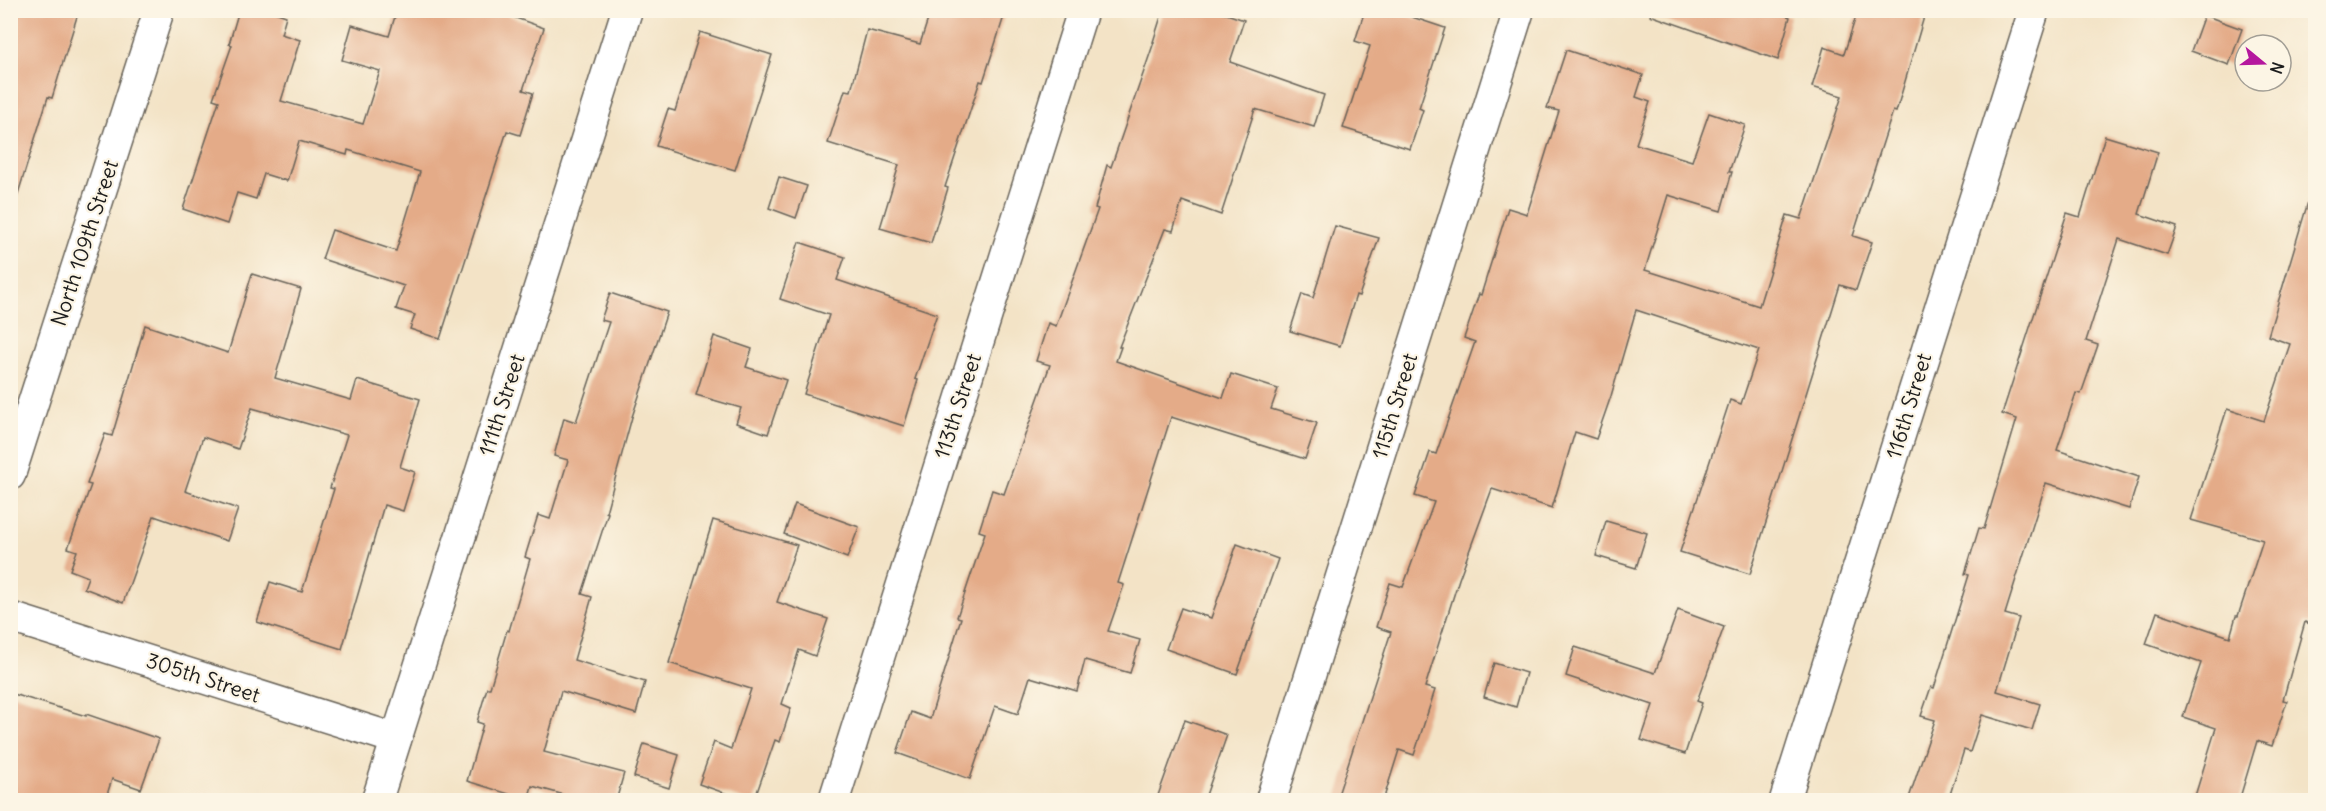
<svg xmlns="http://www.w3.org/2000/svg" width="2326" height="811" viewBox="0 0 2326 811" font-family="Delius,sans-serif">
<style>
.building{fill:#e4ab88}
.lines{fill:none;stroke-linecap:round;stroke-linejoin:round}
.street-casing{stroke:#676258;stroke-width:33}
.street{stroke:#fff;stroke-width:30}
.labels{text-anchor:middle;stroke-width:4.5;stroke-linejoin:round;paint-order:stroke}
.street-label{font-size:21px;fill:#1c1c1c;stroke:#fcf5e5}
</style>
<rect width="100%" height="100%" fill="#fcf5e5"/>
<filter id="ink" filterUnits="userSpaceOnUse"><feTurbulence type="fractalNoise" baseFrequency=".0167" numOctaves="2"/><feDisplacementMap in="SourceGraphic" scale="12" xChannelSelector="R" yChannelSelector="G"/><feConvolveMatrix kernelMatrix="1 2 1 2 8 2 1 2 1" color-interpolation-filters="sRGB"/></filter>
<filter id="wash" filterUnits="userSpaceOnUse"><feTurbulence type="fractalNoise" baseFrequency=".008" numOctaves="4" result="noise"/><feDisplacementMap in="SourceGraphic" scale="24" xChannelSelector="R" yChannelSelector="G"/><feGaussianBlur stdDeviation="1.35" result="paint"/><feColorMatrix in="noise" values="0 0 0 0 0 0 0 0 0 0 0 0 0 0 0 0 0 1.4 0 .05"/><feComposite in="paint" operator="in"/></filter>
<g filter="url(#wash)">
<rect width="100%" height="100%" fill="#f3e3c6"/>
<g id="blocks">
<g class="building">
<polygon points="10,10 79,10 52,98 48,97 17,197 10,196"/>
<polygon points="239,10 269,10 286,16 281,34 300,40 281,101 363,124 380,71 342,60 352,25 389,36 397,10 493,10 544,28 523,90 533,93 520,135 507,131 440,339 410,329 415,315 396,309 404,286 322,259 332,230 396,251 420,172 348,150 347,155 299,141 287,181 264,174 256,199 237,193 227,224 183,209 219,101 213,99 232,45 229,44"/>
<polygon points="931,10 1006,10 983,82 980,81 945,187 948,188 931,243 880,228 899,165 828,143 845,90 851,91 867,30 920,44"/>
<polygon points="1163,10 1215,10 1244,20 1230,62 1324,95 1314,127 1255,109 1221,215 1182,201 1173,231 1165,229 1119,347 1121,347 1116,361 1223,398 1231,374 1278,389 1271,409 1317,423 1305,459 1171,417 1118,583 1124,585 1108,631 1140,640 1130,673 1085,660 1077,691 1030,677 1018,714 995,706 970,779 897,753 911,712 930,719 961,618 957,617 985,533 979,531 992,490 1004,494 1050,365 1036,361 1048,323 1056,326 1098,209 1095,208 1107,165 1111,167 1154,42 1153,42"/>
<polygon points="1365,10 1391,10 1445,28 1419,108 1423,110 1410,149 1343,128 1370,46 1355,41"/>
<polygon points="1651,10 1771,10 1790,17 1778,60 1650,15"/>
<polygon points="1858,10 1926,10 1896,112 1893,111 1853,236 1872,242 1856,290 1840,285 1750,574 1680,552 1730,400 1741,404 1759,350 1636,310 1611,396 1596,439 1575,432 1552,508 1492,489 1459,579 1425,687 1435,690 1414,755 1399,750 1383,801 1336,801 1391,632 1376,627 1390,583 1403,587 1434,502 1415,496 1430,452 1436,454 1475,342 1464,338 1479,294 1481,295 1508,208 1527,214 1559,111 1547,108 1566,50 1643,75 1636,97 1650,102 1636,144 1692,161 1709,113 1745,125 1729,172 1732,172 1721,211 1668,195 1645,270 1759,306 1787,215 1801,219 1842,96 1812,87 1824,47 1844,54"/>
<polygon points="2204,15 2242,29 2229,65 2191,51"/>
<polygon points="700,32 772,55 735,170 656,146 668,109 675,111"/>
<polygon points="2105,136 2158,152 2139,214 2177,227 2167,255 2119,239 2086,341 2098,345 2081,394 2076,393 2057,450 2139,477 2129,509 2046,483 2005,614 2019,618 1997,691 2040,704 2032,730 1982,715 1970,752 1964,750 1948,801 1908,801 1935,720 1921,716 1931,687 1934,688 1969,575 1965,574 1979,528 1984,529 2017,419 2002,414 2067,213 2080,217"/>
<polygon points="779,177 807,186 796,218 769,208"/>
<polygon points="2308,202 2316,203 2316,607 2310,624 2305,622 2283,700 2287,701 2272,746 2257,741 2239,801 2212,801 2195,796 2216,728 2183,717 2201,663 2146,644 2157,612 2230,637 2236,616 2238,616 2263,540 2191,520 2227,409 2264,421 2290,344 2268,336"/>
<polygon points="1335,226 1379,238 1359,296 1356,295 1340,346 1290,331 1302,294 1313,298"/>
<polygon points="799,242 845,257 837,280 937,314 915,379 918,380 904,426 804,394 829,315 780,299"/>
<polygon points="252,274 301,289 275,378 351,400 357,380 420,399 400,467 415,472 403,511 384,505 342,649 257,622 270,582 302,592 334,489 330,488 347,435 252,408 238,449 203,437 185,491 238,509 227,541 154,516 123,603 84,588 88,577 70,570 77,551 68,548 91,485 87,484 105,434 112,436 145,325 228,353"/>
<polygon points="610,293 667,312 632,417 606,512 608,513 582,594 592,597 574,660 645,682 636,714 561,691 544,752 624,773 616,801 586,801 532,786 528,800 467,781 483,724 477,722 487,688 490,688 507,630 509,631 530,559 525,557 538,515 550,519 568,460 554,456 564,418 576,422 609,322 601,320"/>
<polygon points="714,336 752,349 746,367 786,380 768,434 736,423 741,408 696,395"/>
<polygon points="795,504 859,527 847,558 784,534"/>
<polygon points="713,520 797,545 777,602 828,619 815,656 799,650 782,704 791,708 780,742 775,740 754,801 747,801 699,784 714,742 731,749 751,689 669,663"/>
<polygon points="1606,521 1647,533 1636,568 1596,556"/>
<polygon points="1237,544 1278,559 1237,674 1166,649 1181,608 1211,618"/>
<polygon points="1678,610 1724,627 1697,701 1702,703 1685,754 1641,740 1653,705 1566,676 1575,647 1655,673"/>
<polygon points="1494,663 1526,673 1516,707 1484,697"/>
<polygon points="10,693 86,716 86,714 159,739 141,789 112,779 105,801 10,801"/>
<polygon points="1185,720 1227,735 1204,801 1156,801"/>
<polygon points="644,744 679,755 669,788 634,777"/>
</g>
</g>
</g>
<g filter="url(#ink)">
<use href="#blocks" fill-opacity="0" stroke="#676258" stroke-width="1.5"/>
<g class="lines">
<g class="street-casing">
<g id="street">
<polyline points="10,475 159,10"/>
<polyline points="10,617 396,739"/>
<polyline points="377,800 627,10"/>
<polyline points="834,800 1083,10"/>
<polyline points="1271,800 1519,10"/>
<polyline points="1785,800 2034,10"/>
</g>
</g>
<use href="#street" class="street"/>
</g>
</g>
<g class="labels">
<g class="street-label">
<text transform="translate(85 243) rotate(-72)" y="7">North 109th Street</text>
<text transform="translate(502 405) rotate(-72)" y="7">111th Street</text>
<text transform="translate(958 406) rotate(-72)" y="7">113th Street</text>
<text transform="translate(1395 406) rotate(-73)" y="7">115th Street</text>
<text transform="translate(1909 406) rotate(-73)" y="7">116th Street</text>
<text transform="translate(203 678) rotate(18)" y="7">305th Street</text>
</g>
</g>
<rect width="2326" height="811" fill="none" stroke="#fcf5e5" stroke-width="36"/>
<g transform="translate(2263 63) rotate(109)"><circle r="28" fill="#fcf5e5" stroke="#a29e95" stroke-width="1.5"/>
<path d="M0-4.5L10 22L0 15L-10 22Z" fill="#b5179e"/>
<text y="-9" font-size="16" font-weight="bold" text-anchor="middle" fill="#1c1c1c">N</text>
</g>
</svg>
